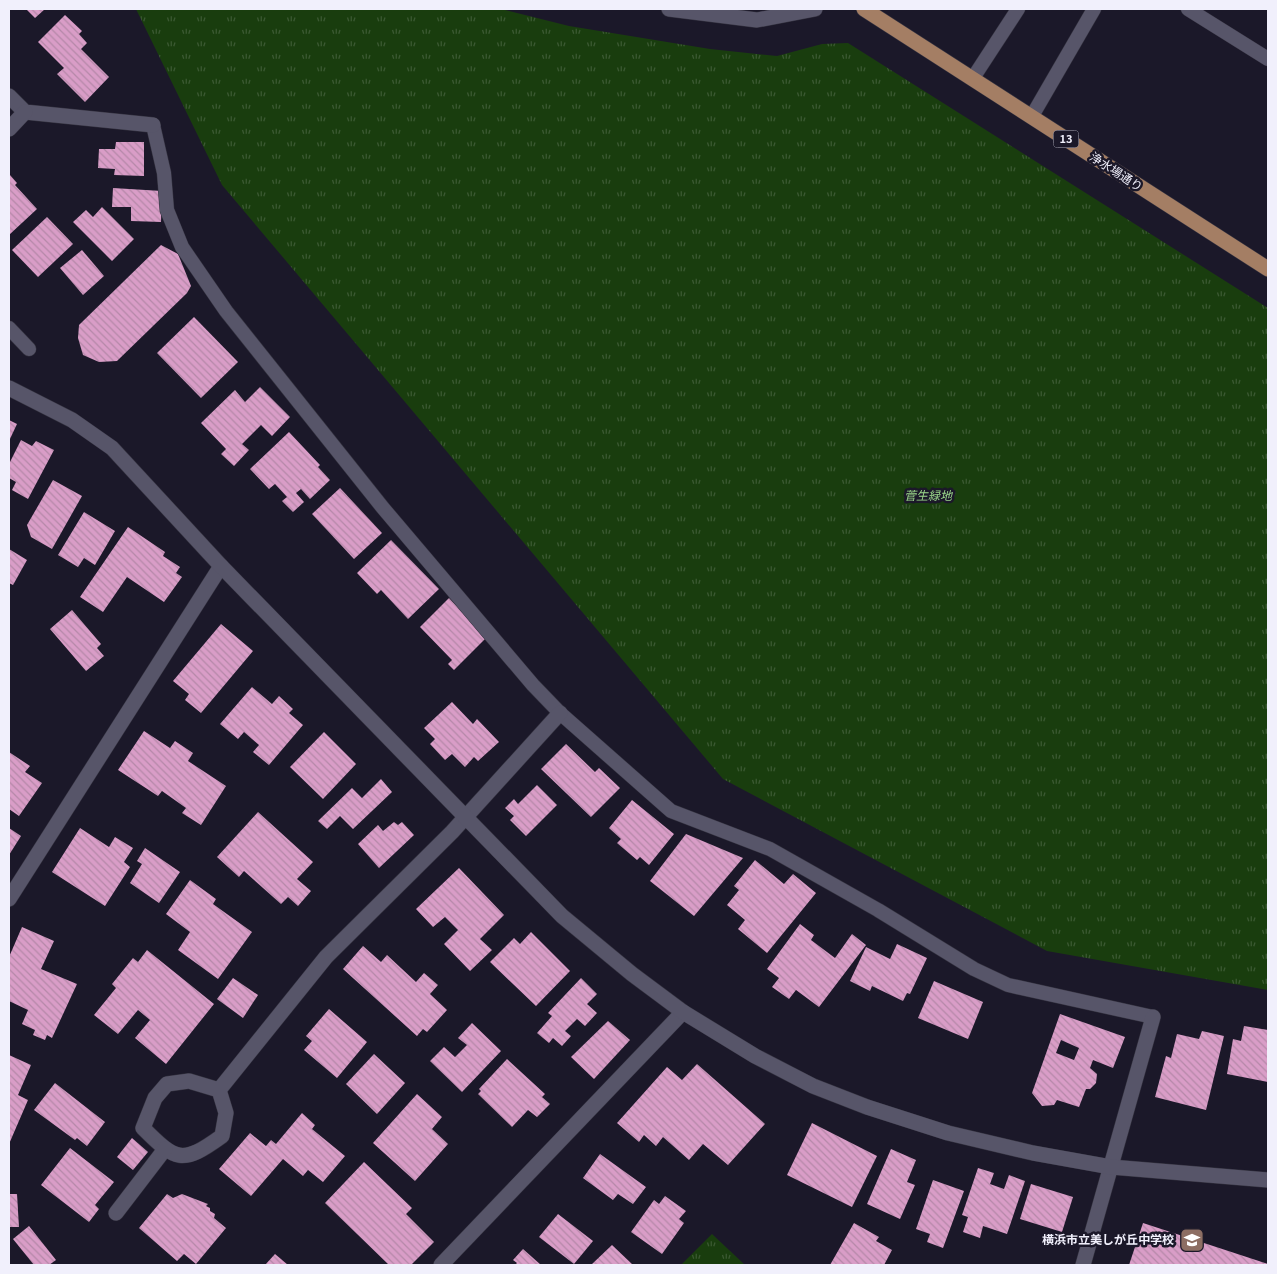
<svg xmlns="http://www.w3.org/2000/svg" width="1277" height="1274" viewBox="0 0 1277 1274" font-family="Georgia,'Noto Sans JP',serif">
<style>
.park{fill:url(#park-tufts)}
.building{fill:url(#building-back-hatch);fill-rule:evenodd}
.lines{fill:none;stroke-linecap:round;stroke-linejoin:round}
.service-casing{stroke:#353340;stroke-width:15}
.minor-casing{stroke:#353340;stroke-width:16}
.tertiary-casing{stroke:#353340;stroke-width:16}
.primary-casing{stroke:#353340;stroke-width:16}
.service{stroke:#575569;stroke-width:14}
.minor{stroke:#575569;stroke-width:15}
.tertiary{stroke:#575569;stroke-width:15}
.primary{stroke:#a47e64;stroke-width:15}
.labels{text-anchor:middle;stroke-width:5;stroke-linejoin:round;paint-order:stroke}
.shield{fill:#1b1829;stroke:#b1afbd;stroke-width:1}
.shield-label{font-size:11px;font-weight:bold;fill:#f1f0fc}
.street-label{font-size:12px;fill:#f1f0fc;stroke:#1b1829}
.park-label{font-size:12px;font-style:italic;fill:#9ad68a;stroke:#1b1829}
.poi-label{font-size:12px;font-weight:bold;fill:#f1f0fc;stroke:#1b1829;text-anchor:end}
</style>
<defs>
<pattern id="park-tufts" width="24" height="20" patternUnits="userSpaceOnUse" patternTransform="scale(1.25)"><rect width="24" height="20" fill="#193d0e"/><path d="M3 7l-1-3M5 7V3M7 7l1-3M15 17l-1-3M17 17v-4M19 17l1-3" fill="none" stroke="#3b5932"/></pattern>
<pattern id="building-back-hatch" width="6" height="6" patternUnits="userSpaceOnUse" patternTransform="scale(1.25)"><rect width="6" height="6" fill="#d99dc7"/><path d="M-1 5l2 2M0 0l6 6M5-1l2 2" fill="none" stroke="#b588a8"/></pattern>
</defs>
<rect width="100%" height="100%" fill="#1b1829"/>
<g class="park">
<polygon points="136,9 501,9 569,26 710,49 777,56 822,44 848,43 1268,308 1268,990 1047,951 723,779 222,185"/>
<polygon points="712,1234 745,1265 681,1265"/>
</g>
<g class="building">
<polygon points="26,9 45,9 35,18"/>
<polygon points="65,15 82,31 79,34 87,43 81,49 109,77 85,102 57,74 64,68 38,42"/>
<polygon points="116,142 144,142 144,176 114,175 115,169 98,168 99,149 115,149"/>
<polygon points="10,175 17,183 15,185 37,209 9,235"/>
<polygon points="113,188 162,191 161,222 131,221 131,207 112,207"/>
<polygon points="102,207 134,239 112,261 73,222 86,210 93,217"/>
<polygon points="47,217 73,244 38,277 12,250"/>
<polygon points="161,245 178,254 191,286 187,293 117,361 99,362 83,355 78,338 79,325"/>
<polygon points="82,250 104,276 83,295 60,268"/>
<polygon points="194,317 238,362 201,398 157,353"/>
<polygon points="260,387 290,417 272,436 261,425 242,444 249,450 234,466 221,454 226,449 201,423 235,390 245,402"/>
<polygon points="9,420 17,424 9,441"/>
<polygon points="289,432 320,465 318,467 330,480 310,499 301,489 296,493 304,502 293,512 282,501 287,497 275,484 269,489 250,469"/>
<polygon points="21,440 32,446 36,441 54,450 28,499 12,490 16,482 9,478 9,464"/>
<polygon points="53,480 82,496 52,549 31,537 27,525"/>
<polygon points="340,488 382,533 354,559 312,514"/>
<polygon points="84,512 115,531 95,565 84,558 78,567 58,555"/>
<polygon points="128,527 165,552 163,556 180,567 176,573 182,577 164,602 127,577 103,612 80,597"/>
<polygon points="391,540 439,589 408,619 381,590 377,594 357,573"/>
<polygon points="9,549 27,560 13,585 9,583"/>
<polygon points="449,598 487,637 454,670 448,664 452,660 420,627"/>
<polygon points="72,610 101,644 97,648 104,656 86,671 50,629"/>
<polygon points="221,624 253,651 201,713 185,700 189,694 173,681"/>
<polygon points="252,687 272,704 279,696 293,709 289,713 303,725 269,765 253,752 259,745 244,732 238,739 220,724"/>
<polygon points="452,702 473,724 477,719 499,742 478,761 474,757 465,767 452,754 445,760 430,744 435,739 424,728"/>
<polygon points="144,731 170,748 175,741 193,753 188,761 226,786 201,825 182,813 186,808 162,791 158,796 118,770"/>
<polygon points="324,732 356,764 323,799 290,767"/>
<polygon points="566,744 595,772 599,768 620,788 591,817 541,769"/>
<polygon points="9,752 30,766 25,772 42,783 19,816 9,809"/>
<polygon points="381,779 392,792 353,829 340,816 327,829 318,821 352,788 362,798"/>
<polygon points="537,785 557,805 526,836 510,820 514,816 505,808 514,799 518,804"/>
<polygon points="632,800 674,834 649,865 640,857 637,860 617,843 621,839 609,828"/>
<polygon points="258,812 313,862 297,879 311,891 298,906 288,897 281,904 244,871 239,877 217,857"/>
<polygon points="394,822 398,825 402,822 414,835 379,868 358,844 378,825 383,831"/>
<polygon points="9,828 21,836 9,855"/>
<polygon points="80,828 109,847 115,837 133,848 124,862 130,867 105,906 52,872"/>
<polygon points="686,834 743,858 694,916 650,881"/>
<polygon points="145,848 180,872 159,903 130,883 142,864 137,861"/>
<polygon points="755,860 784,884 793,874 816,893 767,953 738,929 745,920 727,905 739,890 734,886"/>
<polygon points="459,868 504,915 480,939 492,950 470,971 444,944 458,930 445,917 433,927 416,909"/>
<polygon points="190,880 216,899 213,904 252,932 218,979 178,950 190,932 166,914"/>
<polygon points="800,924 814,935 811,940 835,958 852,934 866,945 819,1007 796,990 789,999 772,987 779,978 767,969"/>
<polygon points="22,927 54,941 41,969 77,984 52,1038 47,1035 45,1040 33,1035 35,1030 22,1024 28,1010 9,1001 9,957"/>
<polygon points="531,932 570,971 536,1006 490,962 514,938 520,944"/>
<polygon points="897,944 927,958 910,994 907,993 903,1001 872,986 870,991 850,981 866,947 890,959"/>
<polygon points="363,946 381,962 387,955 416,982 424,973 438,985 430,994 447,1010 427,1032 423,1029 417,1036 343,969"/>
<polygon points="147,950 214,1004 166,1064 135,1038 150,1020 138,1010 118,1034 94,1015 116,988 112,984 133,958 138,962"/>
<polygon points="233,978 258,995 243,1018 217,999"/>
<polygon points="581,978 597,994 587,1004 597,1013 585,1026 577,1019 565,1031 571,1036 562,1046 553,1038 549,1043 537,1033 552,1016 548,1013"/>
<polygon points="934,981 983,1002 968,1039 918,1018"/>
<polygon points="329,1009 367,1042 337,1078 304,1050 312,1041 306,1036"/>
<path d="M 1060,1014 L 1125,1037 L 1113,1068 L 1093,1060 L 1090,1068 L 1097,1074 L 1096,1083 L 1090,1089 L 1086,1089 L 1079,1107 L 1057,1100 L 1054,1105 L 1042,1106 L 1032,1093 ZM 1061,1040 L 1079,1048 L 1074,1060 L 1056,1053 Z"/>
<polygon points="608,1021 630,1040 594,1079 571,1057"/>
<polygon points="472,1023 501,1051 462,1092 430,1061 444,1047 455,1057 467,1045 458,1038"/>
<polygon points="1244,1026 1268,1030 1268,1082 1227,1074 1233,1039 1241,1041"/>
<polygon points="1202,1031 1224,1036 1206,1110 1155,1097 1166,1056 1171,1058 1177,1034 1199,1039"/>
<polygon points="374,1054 405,1083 377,1114 346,1084"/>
<polygon points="9,1055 31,1065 18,1095 28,1100 9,1144"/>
<polygon points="507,1059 545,1094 542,1097 550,1104 537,1117 528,1110 512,1127 478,1094 481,1091 479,1089"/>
<polygon points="697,1064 765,1124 728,1165 703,1144 689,1160 663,1137 656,1146 644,1135 639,1142 617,1123 667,1067 682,1080"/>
<polygon points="55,1083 105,1122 87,1146 77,1138 75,1140 34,1110"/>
<polygon points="417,1094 442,1117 432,1129 448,1144 415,1181 373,1143"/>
<polygon points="302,1113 315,1125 312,1129 345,1156 323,1182 308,1170 303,1176 283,1159 251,1196 219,1169 250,1133 266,1146 271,1140 276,1144"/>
<polygon points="812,1123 877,1156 852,1207 787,1175"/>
<polygon points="132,1138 148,1152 133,1170 117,1157"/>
<polygon points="70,1148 114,1182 95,1205 99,1209 89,1222 41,1185"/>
<polygon points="891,1149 916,1160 907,1182 915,1185 900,1219 867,1204"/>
<polygon points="600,1154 646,1187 633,1204 618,1194 613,1200 583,1178"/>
<polygon points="364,1162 412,1208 406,1214 434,1242 411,1265 389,1265 325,1203"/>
<polygon points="978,1168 994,1173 990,1184 1004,1189 1009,1175 1025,1181 1007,1234 983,1226 980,1238 963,1232 968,1217 962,1215"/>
<polygon points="933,1180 964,1191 943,1248 927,1242 930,1234 916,1229"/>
<polygon points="1031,1184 1073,1197 1062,1232 1020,1219"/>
<polygon points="9,1194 17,1194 19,1227 9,1227"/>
<polygon points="167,1194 173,1198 182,1194 208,1204 206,1206 210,1208 210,1211 215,1214 214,1218 226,1228 196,1264 184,1254 177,1261 139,1228"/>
<polygon points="665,1196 686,1211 679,1219 684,1223 662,1254 631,1232 654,1200 659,1204"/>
<polygon points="558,1214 593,1241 574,1264 539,1237"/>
<polygon points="854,1223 879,1237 876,1241 892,1250 884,1265 830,1265"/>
<polygon points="1143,1223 1268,1264 1268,1265 1129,1265"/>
<polygon points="29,1226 56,1260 49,1265 34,1265 13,1239"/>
<polygon points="612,1245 633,1265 591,1265"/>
<polygon points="523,1249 541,1265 515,1265 517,1263 513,1260"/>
<polygon points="275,1254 288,1265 265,1265"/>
</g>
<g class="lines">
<g class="service-casing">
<g id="service">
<polyline points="1188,9 1268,59"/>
<polyline points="973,78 1018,9"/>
<polyline points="1032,116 1094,9"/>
<polyline points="153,125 164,173 167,210 182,247 226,311 383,508 533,685 560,713 671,811 770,849 878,910 974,969 1008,985 1153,1017"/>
<polyline points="9,328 29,349"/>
</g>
</g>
<g class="minor-casing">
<g id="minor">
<polyline points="669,9 757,20 815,9"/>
<polyline points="9,96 25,112 153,125"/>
<polyline points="9,129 25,112"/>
<polyline points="9,899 221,566"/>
<path d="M 219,1090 L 189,1081 L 167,1084 L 155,1098 L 143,1128 C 176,1161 182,1165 222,1136 L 226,1113 L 219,1090 L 326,957 L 452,832 L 560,713"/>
<polyline points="116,1213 165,1149"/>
<polyline points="441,1265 683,1012"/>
<polyline points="1083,1265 1153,1017"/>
</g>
</g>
<g class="tertiary-casing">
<polyline id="tertiary" points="9,388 72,420 112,448 221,566 562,916 632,974 683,1012 755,1056 813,1086 867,1107 948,1133 1033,1153 1111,1167 1268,1180"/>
</g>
<g class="primary-casing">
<polyline id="primary" points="864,9 1268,269"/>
</g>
<use href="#service" class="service"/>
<use href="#minor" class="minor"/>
<use href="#tertiary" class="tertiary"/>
<use href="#primary" class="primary"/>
</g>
<defs>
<g id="school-square" transform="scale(1.25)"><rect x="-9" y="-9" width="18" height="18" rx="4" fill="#8d6e63" stroke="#1b1829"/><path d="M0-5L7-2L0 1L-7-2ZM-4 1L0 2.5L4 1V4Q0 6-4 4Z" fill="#fff"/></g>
</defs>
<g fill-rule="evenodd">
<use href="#school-square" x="1192" y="1240"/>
</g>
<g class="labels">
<rect class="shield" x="1053.5" y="130.5" width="25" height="17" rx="4"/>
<g class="shield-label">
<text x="1066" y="143">13</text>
</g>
<g class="street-label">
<text transform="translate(1116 172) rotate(33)" y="4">浄水場通り</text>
</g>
<g class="park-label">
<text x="928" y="500">菅生緑地</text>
</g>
<g class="poi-label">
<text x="1174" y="1244">横浜市立美しが丘中学校</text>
</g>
</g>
<rect width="1277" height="1274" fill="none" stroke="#f1f0fc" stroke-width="20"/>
</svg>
